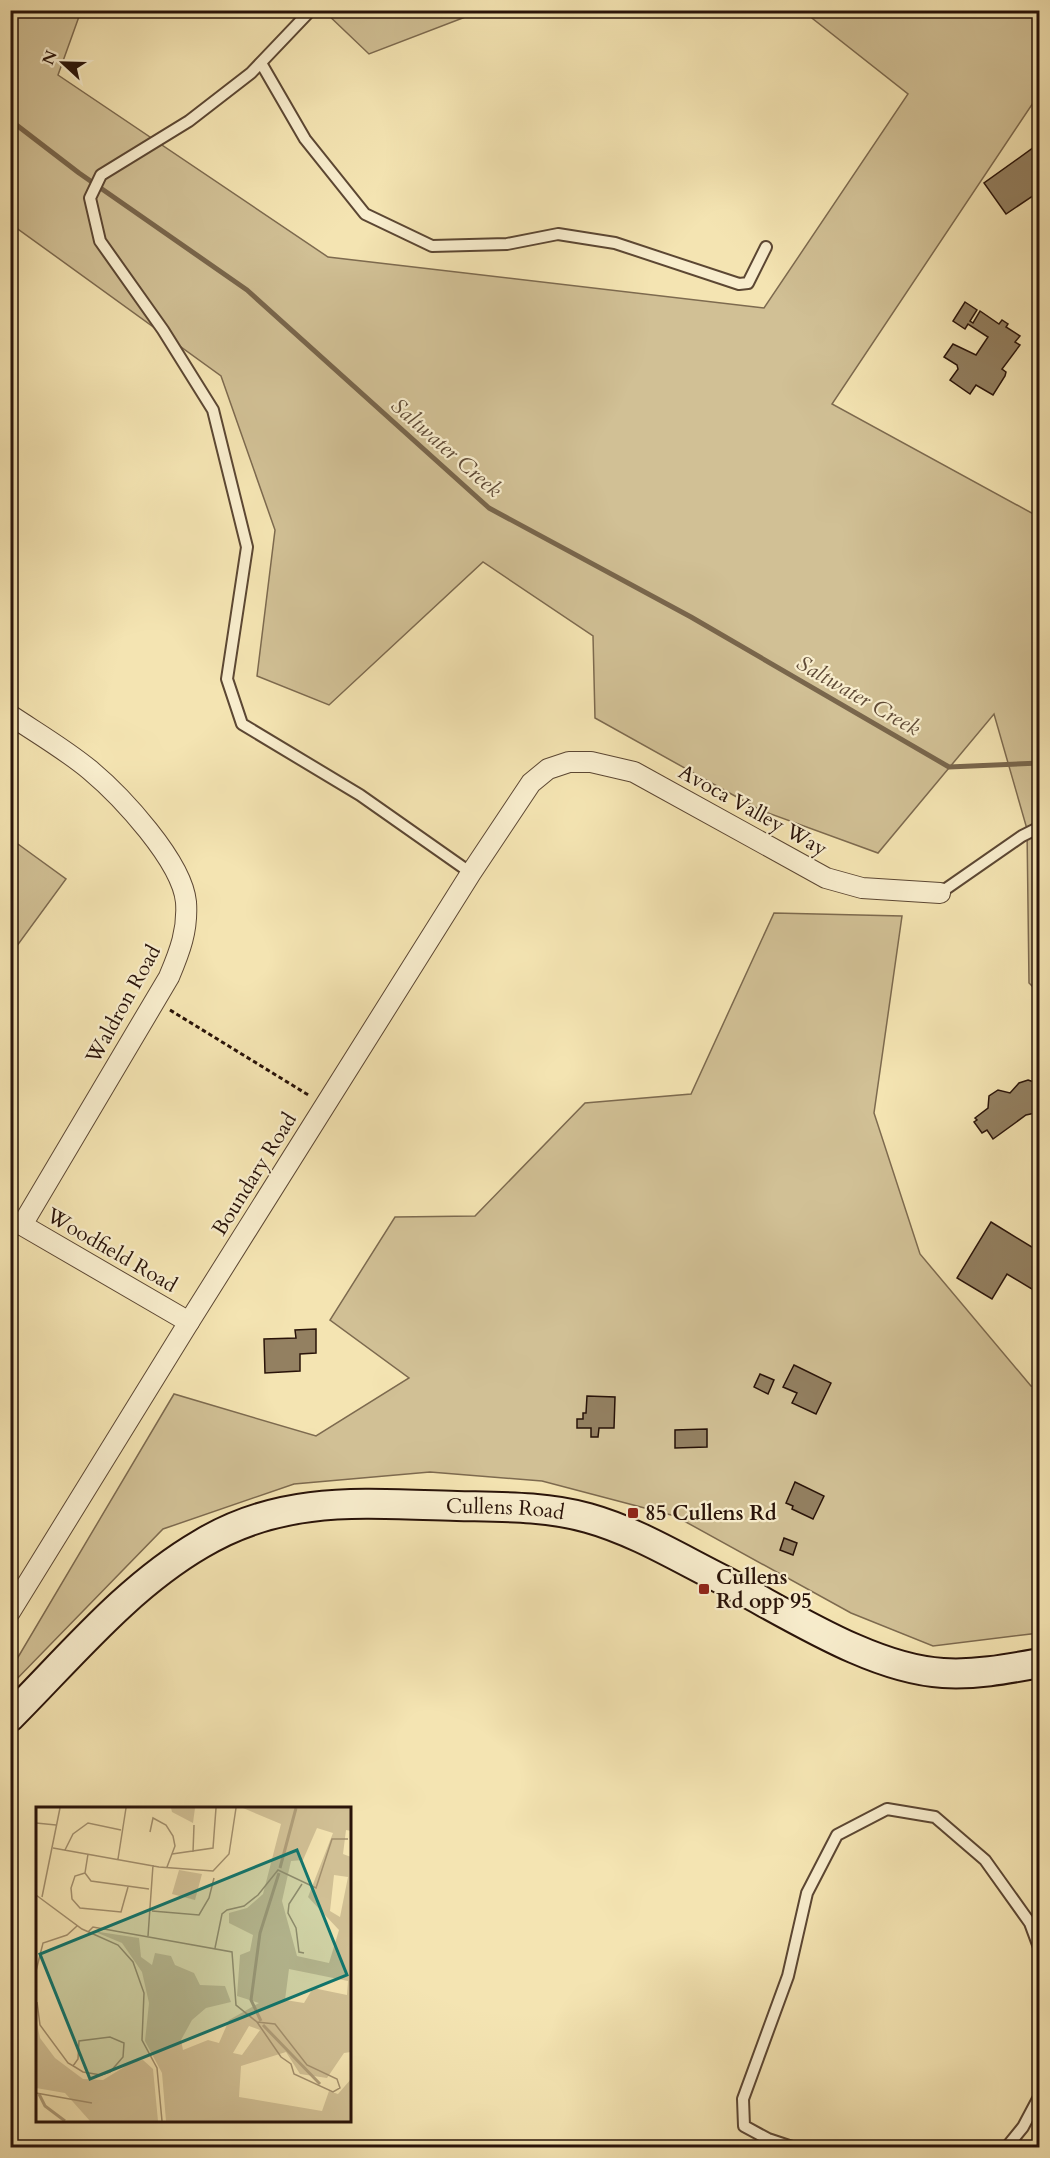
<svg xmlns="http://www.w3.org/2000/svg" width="1050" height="2158" viewBox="0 0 1050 2158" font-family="Cardo,serif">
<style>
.green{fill:#d1c095;stroke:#7d6a4f;stroke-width:1.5}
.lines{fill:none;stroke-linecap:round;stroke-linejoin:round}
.stream{stroke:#79664c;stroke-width:5}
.building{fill:#938061;stroke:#291309;stroke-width:1.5}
.service-casing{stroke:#5c4733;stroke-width:14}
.minor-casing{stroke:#5c4733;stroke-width:22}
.secondary-casing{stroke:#291309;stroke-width:32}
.path{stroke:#291309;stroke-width:3;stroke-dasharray:4.5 3;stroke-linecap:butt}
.service{stroke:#f8edcd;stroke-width:10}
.minor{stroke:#f8edcd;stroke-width:20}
.secondary{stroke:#f8edcd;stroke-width:28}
.poi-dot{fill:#8f2418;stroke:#f8edcd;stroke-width:2}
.labels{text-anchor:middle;stroke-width:4.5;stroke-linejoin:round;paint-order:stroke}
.street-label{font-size:21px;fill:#291309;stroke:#f8edcd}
.poi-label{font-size:21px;font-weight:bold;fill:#291309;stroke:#f8edcd;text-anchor:start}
.water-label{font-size:22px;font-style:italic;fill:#5f4a36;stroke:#f8edcd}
.inset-river{fill:none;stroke:#af9d79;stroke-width:3}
.inset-road{fill:none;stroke:#a3906e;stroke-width:1.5}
.view{fill:#0f766e;fill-opacity:0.15;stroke:#0f766e;stroke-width:3}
.inset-edge{fill:none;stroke:#291309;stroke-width:3}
</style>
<rect width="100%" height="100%" fill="#f4e4b2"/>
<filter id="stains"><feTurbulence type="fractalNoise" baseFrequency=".00333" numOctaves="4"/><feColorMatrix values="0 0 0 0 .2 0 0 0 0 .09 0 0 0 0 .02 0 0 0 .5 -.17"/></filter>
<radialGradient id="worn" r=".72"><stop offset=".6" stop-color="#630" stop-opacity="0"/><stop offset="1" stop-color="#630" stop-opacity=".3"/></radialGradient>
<g class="green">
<polygon points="11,11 81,11 58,75 328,257 764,308 908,94 803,11 1039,11 1039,94 832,404 1039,517 1039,993 1029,983 1027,829 994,714 878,853 760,810 595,718 593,636 483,562 329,705 257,676 275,530 221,376 11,224"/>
<polygon points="324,11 481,11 369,54"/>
<polygon points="11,839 66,879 11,954"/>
<polygon points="774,913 902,916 874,1113 920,1254 1031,1386 1039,1388 1039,1633 933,1646 851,1613 675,1516 542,1481 430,1472 294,1484 163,1529 11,1685 11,1669 174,1394 316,1436 409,1378 330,1320 395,1217 475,1216 585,1103 691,1094"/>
</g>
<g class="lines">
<polyline class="stream" points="10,120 79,173 247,290 489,508 691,617 949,767 1040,763"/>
</g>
<g class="building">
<polygon points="1037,145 1040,191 1006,214 984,183"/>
<polygon points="965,302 977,310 970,321 973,323 980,311 999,324 1002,320 1008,324 1006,327 1020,336 1015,342 1020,345 1002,369 1006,372 1005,376 993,395 976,385 970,394 950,380 958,369 957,365 944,357 953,344 976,355 988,337 968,324 965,329 953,321"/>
<polygon points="1028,1080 1040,1084 1040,1112 1026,1115 993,1139 987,1130 982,1133 974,1122 977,1120 975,1118 988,1108 989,1096 998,1090 1010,1093 1019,1083"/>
<polygon points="991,1222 1040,1252 1040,1294 1007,1274 992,1299 957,1278"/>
<polygon points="316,1329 316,1353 300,1354 300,1371 265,1373 264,1339 296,1338 295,1330"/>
<polygon points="794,1365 831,1383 816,1414 792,1403 797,1393 783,1387"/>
<polygon points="760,1374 774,1380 768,1394 754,1387"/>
<polygon points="587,1396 615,1397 614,1428 599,1428 598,1437 591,1437 591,1428 577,1428 577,1419 583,1419 583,1413 586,1413"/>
<polygon points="707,1429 707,1447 675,1448 675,1430"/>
<polygon points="795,1482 824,1496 813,1519 792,1509 793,1506 786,1503"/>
<polygon points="784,1538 797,1543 793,1555 780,1550"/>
</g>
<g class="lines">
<g class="service-casing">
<g id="service">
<polyline points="311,10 251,73 189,121 101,175 90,198 100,241 163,330 213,410 247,547 227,679 242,724 360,795 471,873"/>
<polyline points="261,63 305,139 365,214 432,246 507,244 558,234 615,243 739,284 748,283 766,247"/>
<polyline points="940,893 1022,836 1040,827"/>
<polyline points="795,2148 768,2139 744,2126 743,2099 788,1976 807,1893 837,1835 887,1809 935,1817 985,1860 1030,1923 1040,1950"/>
<polyline points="1006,2148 1023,2127 1040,2095"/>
</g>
</g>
<g class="minor-casing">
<g id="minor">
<path d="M 10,715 C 37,733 66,750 90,770 C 121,796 182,861 186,902 C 188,930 180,951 169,977 L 22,1225"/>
<polyline points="10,1222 22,1225 189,1322"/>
<polyline points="10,1612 189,1322 471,873 531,783 548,769 569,762 591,762 634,772 826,878 862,888 940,893"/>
</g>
</g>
<g class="secondary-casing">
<g id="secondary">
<path id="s1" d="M 10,1717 C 70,1657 127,1587 201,1544 C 284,1494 365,1504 457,1506 C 500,1507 546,1506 588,1518 C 635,1531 679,1558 723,1580 C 787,1613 871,1669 943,1673 C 976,1675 1007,1669 1040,1663"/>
</g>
</g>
<polyline class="path" points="170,1010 310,1096"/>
<use href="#service" class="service"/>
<use href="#minor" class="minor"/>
<use href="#secondary" class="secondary"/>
</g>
<g class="poi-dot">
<rect x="627" y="1507" width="12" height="12" rx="3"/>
<rect x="698" y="1583" width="12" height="12" rx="3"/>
</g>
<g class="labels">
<g class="street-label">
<text transform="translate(753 810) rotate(29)" y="7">Avoca Valley Way</text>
<text transform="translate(123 1004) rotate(-61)" y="7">Waldron Road</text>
<text transform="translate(254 1174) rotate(-58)" y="7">Boundary Road</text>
<text transform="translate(112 1250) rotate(30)" y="7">Woodfield Road</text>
<text dy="7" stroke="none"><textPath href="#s1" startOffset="570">Cullens Road</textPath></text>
</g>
<g class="poi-label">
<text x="645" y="1520">85 Cullens Rd</text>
<text x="716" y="1584">Cullens<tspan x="716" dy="24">Rd opp 95</tspan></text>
</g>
<g class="water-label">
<text transform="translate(447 447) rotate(41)" y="8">Saltwater Creek</text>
<text transform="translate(859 695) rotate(30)" y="8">Saltwater Creek</text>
</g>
</g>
<g transform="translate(36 1807)">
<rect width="315" height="315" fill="#f4e4b2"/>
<path d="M 135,1 L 159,1 L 157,16 L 136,5 ZM 207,1 L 315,1 L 315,24 L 310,23 L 307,47 L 315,50 L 315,245 L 308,246 L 291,271 L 264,267 L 250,245 L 205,259 L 203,290 L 286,304 L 293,284 L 302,287 L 315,272 L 315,314 L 130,314 L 126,266 L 109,234 L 113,196 L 106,165 L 86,136 L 57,124 L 103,131 L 105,150 L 116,158 L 119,146 L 135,149 L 139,158 L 158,166 L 164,178 L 189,179 L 195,195 L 170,201 L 156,213 L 145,233 L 147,243 L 172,233 L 183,236 L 193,213 L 223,196 L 201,189 L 204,148 L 214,144 L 217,128 L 193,116 L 193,106 L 211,101 L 227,87 L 245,17 ZM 281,21 L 297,26 L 272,90 L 303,123 L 293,156 L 261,149 L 246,94 L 255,54 L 267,53 ZM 298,68 L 312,70 L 304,110 L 294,104 ZM 253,162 L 312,174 L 311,188 L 277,181 L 268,196 L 249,193 ZM 213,219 L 224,223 L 206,248 L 197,246 ZM 143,63 L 166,67 L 159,93 L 136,87 ZM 0,211 L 4,231 L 19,251 L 47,272 L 67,273 L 98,254 L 107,253 L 117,262 L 122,314 L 54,314 L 29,286 L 0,281 Z" fill="#d1c095" fill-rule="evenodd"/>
<path class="inset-river" d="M 244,61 L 260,1M 225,214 L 215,193 L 224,126 L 243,66M 227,218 L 284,277M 3,287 L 9,299 L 29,314"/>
<path class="inset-road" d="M 0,16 L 20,18M 114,25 L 117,11 L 130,18 L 137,29 L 139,39 L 131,60M 17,41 L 123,60 L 177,64 L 193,47 L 200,1M 29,43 L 37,27 L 52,16 L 85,23M 157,45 L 158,18M 52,47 L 49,66 L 55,74 L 113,82M 136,47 L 177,41 L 180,1M 82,52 L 90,1M 49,66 L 39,69 L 35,81 L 36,92 L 44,101 L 85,105 L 92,80M 266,77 L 253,97 L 252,106 L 260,121 L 263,145 L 268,146M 0,88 L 46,122 L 82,138 L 97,155 L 108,186 L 106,233 L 121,261 L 126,314M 6,90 L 24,1M 116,104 L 163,108 L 173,91 L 178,71M 52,125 L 57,120 L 196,145 L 200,198 L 221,215 L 245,250 L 255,257 L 258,267 L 297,285 L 304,281 L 301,272 L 271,258 L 239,217 L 221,215M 112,129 L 117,58M 179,141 L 186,107 L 191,103 L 208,99 L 222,88 L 242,63 L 280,81 L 296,32 L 312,32M 0,164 L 7,136 L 31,128 L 41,119M 1,195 L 4,218 L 32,256 L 39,260 L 47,265 L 65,268 L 74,265 L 87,250 L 88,236 L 74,230 L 43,234 L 42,252 L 37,259M 0,286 L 56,296"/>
<path class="view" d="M 261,43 L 311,168 L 54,272 L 4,147 Z"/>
<rect width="315" height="315" class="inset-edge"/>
</g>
<rect width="1050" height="2158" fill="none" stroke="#f4e4b2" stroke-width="36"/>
<rect x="12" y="12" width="1026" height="2134" fill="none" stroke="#291309" stroke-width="3"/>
<rect x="18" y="18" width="1014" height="2122" fill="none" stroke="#291309" stroke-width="1.5"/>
<g transform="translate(63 63) rotate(292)" stroke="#f8edcd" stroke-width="4.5" paint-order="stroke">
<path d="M0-4.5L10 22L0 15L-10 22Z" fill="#291309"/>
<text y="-9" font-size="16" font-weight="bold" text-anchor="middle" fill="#291309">N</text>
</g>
<rect width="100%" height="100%" filter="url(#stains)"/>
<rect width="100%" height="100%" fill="url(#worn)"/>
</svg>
